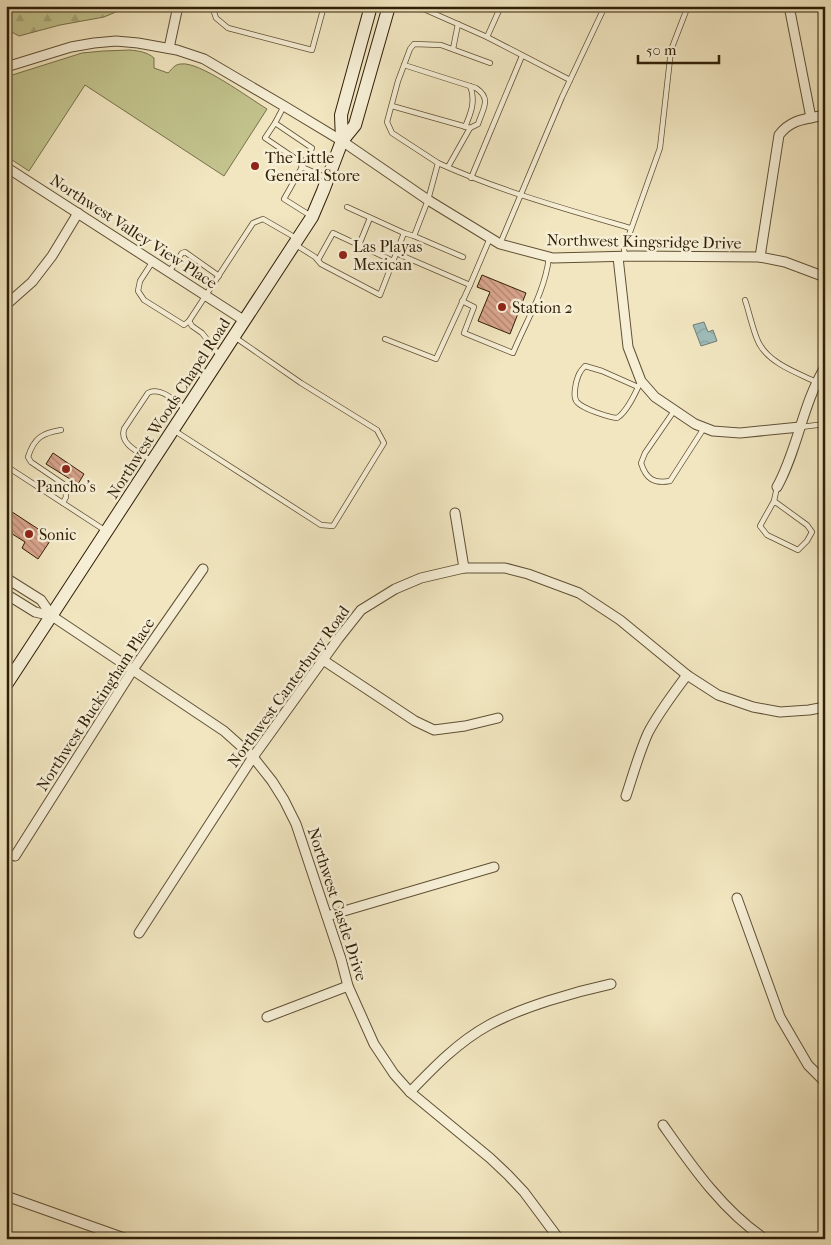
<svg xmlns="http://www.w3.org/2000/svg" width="831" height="1245" viewBox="0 0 831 1245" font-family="'IM FELL French Canon',serif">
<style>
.grass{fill:#c2c38d;stroke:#78704a}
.forest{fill:url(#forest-firs);stroke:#78704a}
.water{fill:url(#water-waves);stroke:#727d73}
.building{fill:url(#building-back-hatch);stroke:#2f1e06}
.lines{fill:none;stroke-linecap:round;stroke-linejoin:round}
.service-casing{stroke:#605034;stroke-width:6}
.minor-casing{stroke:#605034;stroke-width:11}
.secondary-casing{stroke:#2f1e06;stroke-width:14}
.service{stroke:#f6efd6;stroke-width:4.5}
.minor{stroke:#f6efd6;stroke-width:9}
.secondary{stroke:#f6efd6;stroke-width:12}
.poi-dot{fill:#8f2418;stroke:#f6efd6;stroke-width:2}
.labels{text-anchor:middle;stroke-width:5;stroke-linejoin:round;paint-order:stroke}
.poi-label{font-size:16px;fill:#2f1e06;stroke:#f6efd6;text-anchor:start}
.street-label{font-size:16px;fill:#2f1e06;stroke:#f6efd6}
</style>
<defs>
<pattern id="forest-firs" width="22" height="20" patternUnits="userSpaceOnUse" patternTransform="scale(1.25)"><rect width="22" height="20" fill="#c2c38d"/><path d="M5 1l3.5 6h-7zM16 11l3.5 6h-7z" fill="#a7a778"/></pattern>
<pattern id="water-waves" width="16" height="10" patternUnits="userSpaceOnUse" patternTransform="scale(1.25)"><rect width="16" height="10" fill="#9ebdbb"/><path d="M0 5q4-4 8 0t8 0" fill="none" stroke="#88a29f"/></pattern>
<pattern id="building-back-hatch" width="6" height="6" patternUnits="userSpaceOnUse" patternTransform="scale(1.25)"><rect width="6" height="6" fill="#d8a48c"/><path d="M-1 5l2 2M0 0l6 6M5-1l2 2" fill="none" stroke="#b08570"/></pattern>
</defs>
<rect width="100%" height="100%" fill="#f1e6c0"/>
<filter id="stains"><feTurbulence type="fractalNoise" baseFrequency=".004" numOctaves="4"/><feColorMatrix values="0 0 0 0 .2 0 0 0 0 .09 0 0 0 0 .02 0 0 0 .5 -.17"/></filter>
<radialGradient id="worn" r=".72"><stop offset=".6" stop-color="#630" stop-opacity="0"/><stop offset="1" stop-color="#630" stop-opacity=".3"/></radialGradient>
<path class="grass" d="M 130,50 C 139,51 147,52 154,58 L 154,68 L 168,73 C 172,69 175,64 181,64 C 199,61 249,98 267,109 L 224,176 L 85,85 L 29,171 L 6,156 L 6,77 L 82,53 L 103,51 Z"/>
<polygon class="forest" points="6,6 130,6 104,17 60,25 19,36 6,29"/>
<polygon class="water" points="704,322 708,332 713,330 717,341 701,346 693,325"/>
<g class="building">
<polygon points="482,275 526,293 510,334 478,321 490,292 477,287"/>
<polygon points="53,453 84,474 78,484 46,464"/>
<polygon points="6,508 52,538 38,559 22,548 25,542 6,530"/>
</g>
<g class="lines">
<g class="service-casing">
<g id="service">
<polyline points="212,6 216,18 228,28 312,50 324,6"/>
<polyline points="417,6 487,37 570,80"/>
<polyline points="487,37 501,6"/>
<polyline points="453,49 458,24"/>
<path d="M 404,65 L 476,88 C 492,99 483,108 478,124 L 470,128 L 448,167"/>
<polyline points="284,106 275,123 312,148 302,167 327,178"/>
<polyline points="392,106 470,128"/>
<polyline points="275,123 265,138 299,161 302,167 284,199 311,216"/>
<path d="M 465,127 C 471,113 476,101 470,86"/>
<path d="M 438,163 C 500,191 565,209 630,228"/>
<polyline points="471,178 522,56"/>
<polyline points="404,233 414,236 428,200 438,163 392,133 387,122 398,81 410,49 414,44 441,45 490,63"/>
<polyline points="414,236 463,257"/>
<polyline points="500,244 562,97 605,6"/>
<polyline points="296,245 315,257 321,264 380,295 404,233 347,207"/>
<polyline points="359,245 370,218"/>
<polyline points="396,253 470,285 490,238"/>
<polyline points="625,256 624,249 660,148 671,50 688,6"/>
<polyline points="318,260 333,233 393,261"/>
<polyline points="153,261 140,281 138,291 144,300 184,325 189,321 253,223 263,219 296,238"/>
<polyline points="169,272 182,253 185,252 219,276"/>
<path d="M 745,300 C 749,311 754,336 760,345 C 771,364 798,373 816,382"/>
<path d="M 462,301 L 474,307 L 464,333 L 513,353 C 526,321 545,292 549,257"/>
<polyline points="189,321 192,326 202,333 219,355"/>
<polyline points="385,339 436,359 470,285"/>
<path d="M 638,387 L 602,371 L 585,366 C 579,372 578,376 576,383 C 575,389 573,397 577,402 C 583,409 608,417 617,418 C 627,412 636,392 641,381"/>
<path d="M 674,411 L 645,453 L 641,463 C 646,479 654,484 670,481 L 704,428"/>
<polyline points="801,427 825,424"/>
<path d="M 61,430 C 42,433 34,438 28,457 L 31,462 L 65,485 L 66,497 L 63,503"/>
<polyline points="175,431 321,525 333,526 384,443 377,430 301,383 236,338"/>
<path d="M 152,461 C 141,453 119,445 124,429 L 148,393 C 160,386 175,401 184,408"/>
<polyline points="6,466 106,531"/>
<polyline points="774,501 807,525 812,532 807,541 798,550 767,535 760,526 774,501 777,487"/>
</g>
</g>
<g class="minor-casing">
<g id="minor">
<polyline points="789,6 811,118"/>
<polyline points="169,48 178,6"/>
<polyline points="6,67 71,47 94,43 116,41 138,43 177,50 204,59 284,106 342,141 428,200 500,244 553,258 633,256 760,257 785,262 825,277"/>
<polyline points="6,167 245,321"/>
<polyline points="618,257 628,347 641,381 655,397 695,424 713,431 740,433 800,427"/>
<path d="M 760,257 L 779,135 C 791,119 806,119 825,115"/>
<polyline points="6,305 32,282 52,256 78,213"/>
<path d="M 777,487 C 798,449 802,405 825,367"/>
<polyline points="455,513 464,568"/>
<polyline points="6,578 41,600 52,616"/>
<polyline points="6,594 35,612 52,616 224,731 253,757 272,781 284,800 296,824 341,959 348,986 374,1044 394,1074 410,1092 490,1158 508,1175 524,1192 559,1239"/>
<polyline points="323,660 415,721 434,730 465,726 498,718"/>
<path d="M 626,796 C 633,775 639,753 648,733 C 659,712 673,694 687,675"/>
<polyline points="15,856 132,671 203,569"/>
<polyline points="737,898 780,1017 808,1065 825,1082"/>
<polyline points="327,916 494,867"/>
<polyline points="139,933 253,757 338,639 361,610 395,589 421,578 464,568 505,568 528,574 579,593 620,620 687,675 718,695 753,707 780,712 809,710 825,707"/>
<polyline points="267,1017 348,986"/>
<path d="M 410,1092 C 434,1067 458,1042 489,1025 C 522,1007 574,992 611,984"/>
<path d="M 663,1125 C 692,1166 722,1210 765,1239"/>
<polyline points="6,1196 127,1239"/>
</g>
</g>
<g class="secondary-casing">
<g id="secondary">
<polyline points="342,141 341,115 371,6"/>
<polyline points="6,685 312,217 323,191 342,141 355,125 389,6"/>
</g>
</g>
<use href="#service" class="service"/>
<use href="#minor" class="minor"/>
<use href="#secondary" class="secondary"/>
</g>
<g class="poi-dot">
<circle cx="255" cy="166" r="5"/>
<circle cx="343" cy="255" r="5"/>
<circle cx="502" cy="307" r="5"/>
<circle cx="66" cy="469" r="5"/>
<circle cx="29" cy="534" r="5"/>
</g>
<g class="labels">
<g class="poi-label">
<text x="265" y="163">The Little<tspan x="265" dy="18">General Store</tspan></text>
<text x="353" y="252">Las Playas<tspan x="353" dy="18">Mexican</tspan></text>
<text x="512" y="313">Station 2</text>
<text x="66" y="492" text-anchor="middle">Pancho's</text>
<text x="39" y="540">Sonic</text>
</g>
<g class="street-label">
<text transform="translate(134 231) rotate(33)" y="6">Northwest Valley View Place</text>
<text transform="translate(644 241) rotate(1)" y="6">Northwest Kingsridge Drive</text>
<text transform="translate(168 408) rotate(-57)" y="6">Northwest Woods Chapel Road</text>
<text transform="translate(288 686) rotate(-54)" y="6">Northwest Canterbury Road</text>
<text transform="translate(95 704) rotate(-57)" y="6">Northwest Buckingham Place</text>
<text transform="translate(338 904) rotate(72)" y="6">Northwest Castle Drive</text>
</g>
</g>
<rect width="831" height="1245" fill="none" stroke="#f1e6c0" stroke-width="25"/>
<rect x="8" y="8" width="816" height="1230" fill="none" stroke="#2f1e06" stroke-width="2.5"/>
<rect x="12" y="12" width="806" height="1220" fill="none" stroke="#2f1e06"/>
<path d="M638 55v8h81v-8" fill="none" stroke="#2f1e06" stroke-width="2.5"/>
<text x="646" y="55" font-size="15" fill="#2f1e06" stroke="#f6efd6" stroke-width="4" paint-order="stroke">50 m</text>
<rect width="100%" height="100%" filter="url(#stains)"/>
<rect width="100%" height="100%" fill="url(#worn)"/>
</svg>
